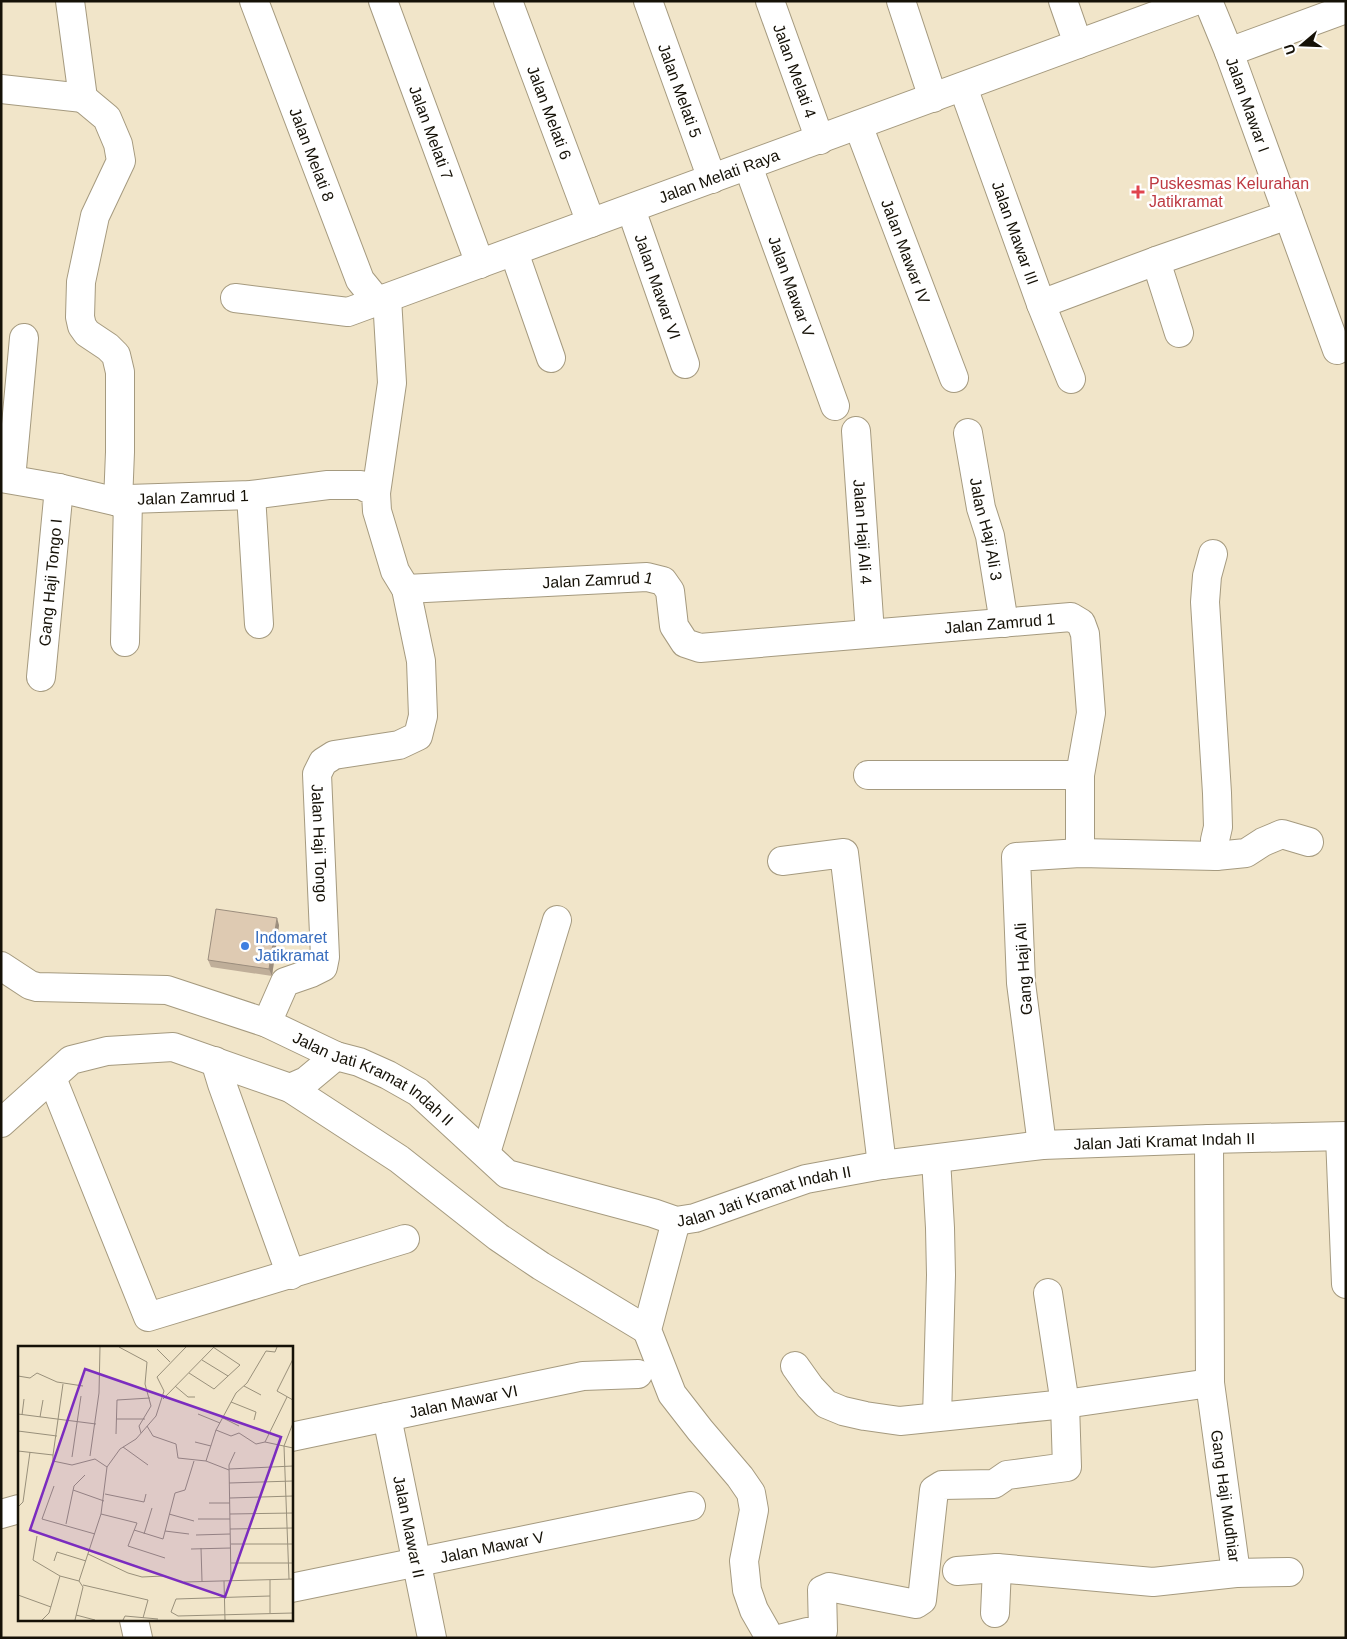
<svg xmlns="http://www.w3.org/2000/svg" width="1347" height="1639" viewBox="0 0 1347 1639" font-family="Helvetica,sans-serif">
<style>
.lines{fill:none;stroke-linecap:round;stroke-linejoin:round}
.minor-casing{stroke:#a59a7f;stroke-width:30}
.minor{stroke:#fff;stroke-width:28}
.wall{fill:#bfae99}
.shaded-wall{fill:#9b8d7d}
.building{fill:#decab2;stroke:#9b8d7d}
.health-dot{fill:#e0444e;stroke:#fff;stroke-width:2}
.shop-dot{fill:#3f7fe0;stroke:#fff;stroke-width:2}
.labels{text-anchor:middle;stroke-width:5;stroke-linejoin:round;paint-order:stroke}
.street-label{font-size:16px;fill:#151107;stroke:#fff}
.health-label{font-size:16px;fill:#be3a42;stroke:#fff;text-anchor:start}
.shop-label{font-size:16px;fill:#366cbe;stroke:#fff;text-anchor:start}
.inset-road{fill:none;stroke:#99907b;stroke-width:1}
.view{fill:#7b2cbf;fill-opacity:0.15;stroke:#7b2cbf;stroke-width:2.5}
.inset-edge{fill:none;stroke:#151107;stroke-width:2.5}
</style>
<rect width="100%" height="100%" fill="#f1e5c9"/>
<g class="lines">
<g class="minor-casing">
<g id="minor">
<polyline points="70,1 83,98"/>
<path id="s1" d="M 254,1 L 360,280 L 378,302"/>
<path id="s2" d="M 383,1 L 480,264"/>
<path id="s3" d="M 508,1 L 591,223"/>
<path id="s4" d="M 648,1 L 712,179"/>
<path id="s5" d="M 770,1 L 820,140"/>
<polyline points="901,1 933,98"/>
<polyline points="1063,1 1078,44"/>
<path id="s6" d="M 1208,1 L 1229,52 L 1337,350"/>
<polyline points="1229,52 1346,9"/>
<path id="s7" d="M 963,87 L 1041,304 L 1071,379"/>
<polyline points="1,89 83,98"/>
<polyline points="83,98 107,118 118,144 121,161 95,216 81,282 80,317 82,326 87,333 108,347 116,355 120,372 120,452 118,502"/>
<path id="s8" d="M 858,125 L 954,378"/>
<path id="s9" d="M 748,166 L 835,406"/>
<path id="s10" d="M 631,209 L 685,364"/>
<polyline points="514,252 551,358"/>
<polyline points="1156,261 1179,333"/>
<path id="s11" d="M 235,298 L 348,312 L 1195,1"/>
<polyline points="1041,304 1156,261 1288,215"/>
<path id="s12" d="M 856,431 L 870,633"/>
<path id="s13" d="M 968,433 L 981,508 L 990,536 L 1004,623"/>
<path id="s14" d="M 1,478 L 59,488 L 118,502 L 128,499 L 251,495 L 328,485 L 361,485 L 376,493 L 377,511 L 395,571 L 406,589 L 421,661 L 423,716 L 418,736 L 399,745 L 334,755 L 323,762 L 317,774 L 325,957 L 323,967 L 311,973 L 285,982 L 267,1023"/>
<polyline points="11,479 24,338"/>
<polyline points="376,493 392,383 387,298"/>
<polyline points="251,495 259,624"/>
<path id="s15" d="M 406,589 L 647,577 L 663,581 L 670,591 L 674,626 L 685,643 L 700,648 L 1071,617 L 1081,623 L 1085,634 L 1091,713 L 1080,775 L 1080,853"/>
<polyline points="125,642 128,499"/>
<path id="s16" d="M 41,677 L 59,488"/>
<polyline points="868,775 1080,775"/>
<polyline points="1216,856 1246,853 1263,842 1282,834 1309,842"/>
<polyline points="782,861 844,853 882,1165"/>
<path id="s17" d="M 1,966 L 30,985 L 37,987 L 167,990 L 267,1023 L 336,1056 L 359,1062 L 388,1075 L 418,1092 L 507,1174 L 653,1213 L 676,1221 L 695,1218 L 806,1179 L 882,1165 L 1042,1145 L 1209,1139 L 1346,1136"/>
<polyline points="215,1061 222,1084 291,1275"/>
<polyline points="52,1078 148,1317 405,1239"/>
<polyline points="290,1088 306,1081 336,1056"/>
<polyline points="1,1123 71,1060 107,1051 173,1047 290,1088 399,1159 498,1237 541,1266 647,1330"/>
<polyline points="1340,1137 1346,1284"/>
<polyline points="1042,1145 1021,983 1016,857 1080,853 1216,856 1215,840 1218,827 1217,793 1205,602 1207,576 1213,554"/>
<polyline points="486,1153 557,920"/>
<polyline points="936,1159 940,1228 941,1275 937,1417"/>
<polyline points="676,1221 647,1330 672,1394 700,1430 740,1477 751,1493 754,1510 744,1561 747,1590 754,1610 770,1638"/>
<polyline points="795,1366 810,1387 826,1404 843,1411 865,1416 900,1421 1065,1404 1210,1383"/>
<path id="s18" d="M 387,1417 L 432,1638"/>
<path id="s19" d="M 291,1437 L 583,1376 L 638,1374"/>
<polyline points="1,1514 19,1509"/>
<polyline points="957,1571 997,1568 1153,1582 1236,1573 1210,1383 1209,1139"/>
<polyline points="1236,1573 1289,1572"/>
<path id="s20" d="M 291,1588 L 691,1506"/>
<polyline points="995,1613 997,1568"/>
<polyline points="134,1620 138,1638"/>
<polyline points="783,1638 807,1632 823,1631 822,1590 829,1587 916,1604 922,1600 934,1490 942,1485 994,1484 1007,1475 1067,1467 1065,1404 1048,1293"/>
</g>
</g>
<use href="#minor" class="minor"/>
</g>
<polygon class="wall" points="279,925 272,976 211,967 208,960"/>
<polygon class="shaded-wall" points="277,918 279,925 272,976 269,969"/>
<polygon class="building" points="216,909 277,918 269,969 208,960"/>
<path class="health-dot" d="M1135.5 184.5h5v5h5v5h-5v5h-5v-5h-5v-5h5z"/>
<circle class="shop-dot" cx="245" cy="946" r="5"/>
<g class="labels">
<g class="street-label">
<text dy="6" stroke="none"><textPath href="#s5" startOffset="74">Jalan Melati 4</textPath></text>
<text dy="6" stroke="none"><textPath href="#s4" startOffset="95">Jalan Melati 5</textPath></text>
<text dy="6" stroke="none"><textPath href="#s6" startOffset="111">Jalan Mawar I</textPath></text>
<text dy="6" stroke="none"><textPath href="#s3" startOffset="119">Jalan Melati 6</textPath></text>
<text dy="6" stroke="none"><textPath href="#s2" startOffset="140">Jalan Melati 7</textPath></text>
<text dy="6" stroke="none"><textPath href="#s1" startOffset="164">Jalan Melati 8</textPath></text>
<text dy="6" stroke="none"><textPath href="#s11" startOffset="509">Jalan Melati Raya</textPath></text>
<text dy="6" stroke="none"><textPath href="#s7" startOffset="155">Jalan Mawar III</textPath></text>
<text dy="6" stroke="none"><textPath href="#s8" startOffset="135">Jalan Mawar IV</textPath></text>
<text dy="6" stroke="none"><textPath href="#s10" startOffset="82">Jalan Mawar VI</textPath></text>
<text dy="6" stroke="none"><textPath href="#s9" startOffset="128">Jalan Mawar V</textPath></text>
<text dy="6" stroke="none"><textPath href="#s14" startOffset="195">Jalan Zamrud 1</textPath></text>
<text dy="6" stroke="none"><textPath href="#s13" startOffset="98">Jalan Haji Ali 3</textPath></text>
<text dy="6" stroke="none"><textPath href="#s12" startOffset="101">Jalan Haji Ali 4</textPath></text>
<text dy="6" stroke="none"><textPath href="#s15" startOffset="192">Jalan Zamrud 1</textPath></text>
<text dy="6" stroke="none"><textPath href="#s16" startOffset="95">Gang Haji Tongo I</textPath></text>
<text dy="6" stroke="none"><textPath href="#s15" startOffset="642">Jalan Zamrud 1</textPath></text>
<text dy="6" stroke="none"><textPath href="#s14" startOffset="814">Jalan Haji Tongo</textPath></text>
<text transform="translate(1023 969) rotate(-94)" y="6">Gang Haji Ali</text>
<text dy="6" stroke="none"><textPath href="#s17" startOffset="398">Jalan Jati Kramat Indah II</textPath></text>
<text dy="6" stroke="none"><textPath href="#s17" startOffset="1238">Jalan Jati Kramat Indah II</textPath></text>
<text dy="6" stroke="none"><textPath href="#s17" startOffset="832">Jalan Jati Kramat Indah II</textPath></text>
<text dy="6" stroke="none"><textPath href="#s19" startOffset="176">Jalan Mawar VI</textPath></text>
<text transform="translate(1226 1496) rotate(82)" y="6">Gang Haji Mudhiar</text>
<text dy="6" stroke="none"><textPath href="#s18" startOffset="112">Jalan Mawar II</textPath></text>
<text dy="6" stroke="none"><textPath href="#s20" startOffset="205">Jalan Mawar V</textPath></text>
</g>
<g class="health-label">
<text x="1149" y="189">Puskesmas Kelurahan<tspan x="1149" dy="18">Jatikramat</tspan></text>
</g>
<g class="shop-label">
<text x="255" y="943">Indomaret<tspan x="255" dy="18">Jatikramat</tspan></text>
</g>
</g>
<g transform="translate(18 1346)">
<rect width="275" height="275" fill="#f1e5c9"/>
<path class="inset-road" d="M 101,1 L 129,16 L 127,38 L 133,60 L 121,80 L 123,87M 139,3 L 152,16M 275,13 L 259,45 L 275,54M 184,14 L 210,30M 171,27 L 196,43 L 222,19 L 195,1M 0,30 L 12,32 L 19,27 L 39,36 L 65,40M 157,40 L 170,51 L 177,51M 226,40 L 243,49M 145,53 L 196,1M 213,56 L 238,66 L 236,74M 0,68 L 78,78M 180,68 L 202,77M 4,69 L 6,53M 22,71 L 25,54M 205,72 L 221,80M 99,73 L 127,73M 129,80 L 135,90 L 158,98 L 160,112 L 188,115 L 198,84 L 218,47 L 229,37 L 248,5 L 257,6 L 259,1M 198,84 L 213,90 L 221,87 L 238,98 L 247,96M 0,85 L 39,90M 98,88 L 99,54 L 132,52M 177,96 L 193,100M 247,96 L 269,51M 247,96 L 275,102M 105,101 L 130,119M 0,105 L 35,109M 35,109 L 45,38M 35,109 L 35,115 L 54,119 L 77,113 L 89,121M 72,110 L 81,47 L 82,1M 54,111 L 63,50M 188,115 L 211,124M 211,123 L 275,120M 211,137 L 275,135M 36,140 L 24,173 L 77,188M 55,144 L 86,155M 87,148 L 126,156 L 128,148M 212,152 L 275,150M 191,157 L 212,157M 0,161 L 5,156 L 12,106M 83,168 L 119,177 L 110,200 L 147,212M 151,168 L 176,175M 212,168 L 275,167M 180,173 L 212,173M 48,178 L 56,140 L 67,129M 212,183 L 275,182M 116,184 L 145,193 L 157,147 L 167,144 L 176,115M 147,185 L 171,188M 126,188 L 134,162M 178,189 L 212,188M 19,190 L 15,214 L 42,230 L 61,235M 213,198 L 275,198M 183,202 L 184,235M 173,203 L 213,202M 70,208 L 110,227 L 124,231 L 145,230M 36,215 L 39,206 L 68,215M 213,217 L 275,217M 271,233 L 266,100 L 275,77M 252,234 L 252,267M 206,235 L 207,274M 213,235 L 211,119 L 217,106M 166,236 L 275,233M 65,239 L 130,254 L 125,272M 0,249 L 33,261M 252,250 L 158,253 L 153,266 L 160,270 L 275,267M 58,269 L 77,274M 24,274 L 31,267 L 42,230M 57,274 L 65,241 L 61,235 L 83,168 L 89,121 L 102,103 L 118,93 L 138,70 L 146,45 L 139,31 L 168,1M 105,274 L 107,270 L 140,273"/>
<path class="view" d="M 67,23 L 263,91 L 207,251 L 12,184 Z"/>
<rect width="275" height="275" class="inset-edge"/>
</g>
<rect width="1347" height="1639" fill="none" stroke="#151107" stroke-width="5"/>
<g transform="translate(1302 45) rotate(251)" stroke="#ffffff" stroke-width="4" paint-order="stroke">
<path d="M0-4L9 19L0 12L-9 19Z" fill="#151107"/>
<text y="-8" font-size="14" font-weight="bold" text-anchor="middle" fill="#151107">U</text>
</g>
</svg>
